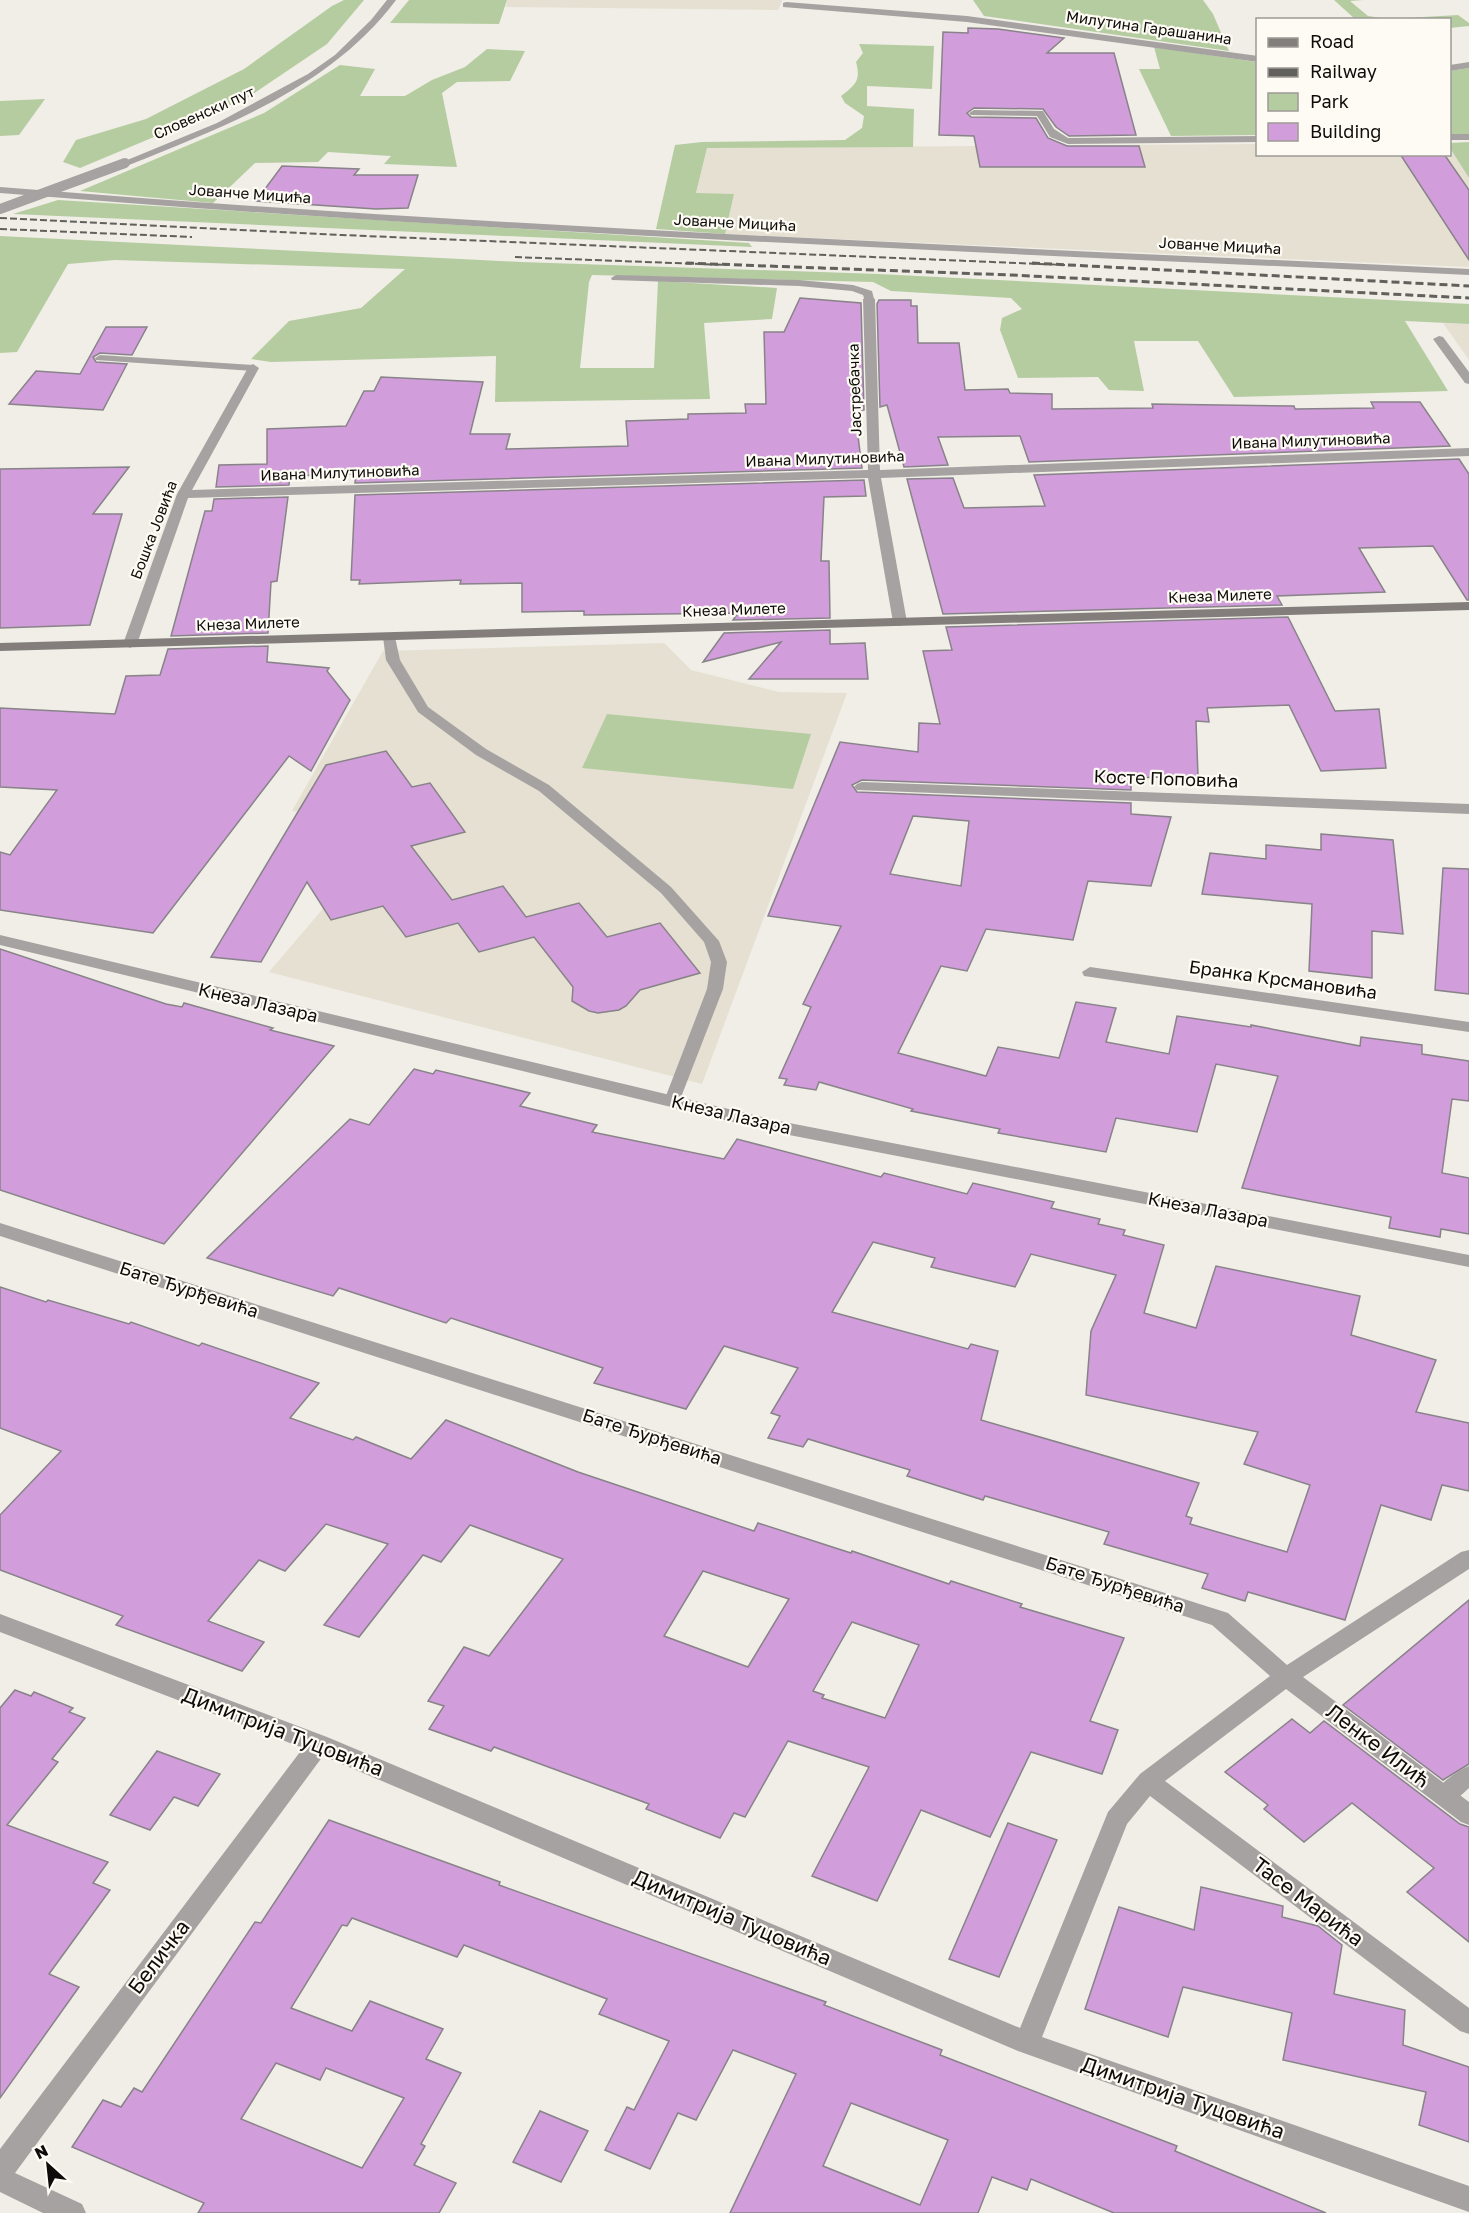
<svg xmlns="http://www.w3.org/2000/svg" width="1469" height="2213" viewBox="0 0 1469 2213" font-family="'Golos Text',sans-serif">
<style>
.built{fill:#e5e0d2}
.green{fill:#b5cca1}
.building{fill:#d19dda;stroke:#888389;stroke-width:1.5;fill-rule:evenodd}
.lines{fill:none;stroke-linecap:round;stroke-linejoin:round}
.service{fill:#a6a2a1;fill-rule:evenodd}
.minor{fill:#a6a2a1;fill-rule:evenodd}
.tertiary{fill:#a6a2a1;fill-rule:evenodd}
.secondary{fill:#837e7b;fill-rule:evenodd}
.rail-far1{stroke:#62605c;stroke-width:2;stroke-dasharray:7 3;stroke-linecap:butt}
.rail{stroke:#62605c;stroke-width:3;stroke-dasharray:8 4;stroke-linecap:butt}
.tertiary-bridge{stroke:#a6a2a1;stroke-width:10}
.labels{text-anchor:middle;stroke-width:4.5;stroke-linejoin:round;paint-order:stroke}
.far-street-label{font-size:15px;fill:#0d0c0a;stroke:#fdfbf3}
.street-label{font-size:18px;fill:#0d0c0a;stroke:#fdfbf3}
.near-street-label{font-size:21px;fill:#0d0c0a;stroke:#fdfbf3}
</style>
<rect width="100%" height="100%" fill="#f0eee6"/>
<g class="built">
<polygon points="507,0 782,0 782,1 778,10 506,7"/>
<polygon points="1257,144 1258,154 1450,154 1450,148 1469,178 1469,267 725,234 734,194 696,194 707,148"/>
<polygon points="1443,323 1469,324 1469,360"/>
<polygon points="664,643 691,670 779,692 847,693 702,1084 269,972 332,898 331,815 292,811 383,651"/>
</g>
<g class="green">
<polygon points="344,0 364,0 327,44 247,98 80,168 63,162 76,140 146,119 244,69 332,6"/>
<polygon points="409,0 507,0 499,24 390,23"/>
<polygon points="973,0 1203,0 1213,14 1229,51 984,16"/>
<polygon points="1334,0 1363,0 1350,1 1368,16 1388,19 1458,15 1469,23 1469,26 1450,28 1450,20 1355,19"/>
<path d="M 859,44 L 934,46 L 932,89 L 867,86 L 867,106 L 914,109 L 913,147 L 707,148 L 696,193 L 734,194 L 725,234 L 656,229 L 675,145 L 702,142 L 845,140 L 862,128 L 864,116 L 845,103 L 841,96 C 856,85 861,80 856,62 L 863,53 Z"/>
<polygon points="1154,47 1257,62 1257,135 1171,136 1139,69 1160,69"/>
<polygon points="487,49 525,51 510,81 457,82 442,93 457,167 384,164 391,156 328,152 318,162 255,163 213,203 80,191 264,113 340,65 375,69 360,96 405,96 432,80 465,67"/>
<polygon points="1469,68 1469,134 1450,134 1450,71"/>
<polygon points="45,99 19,135 0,136 0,101"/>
<polygon points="1469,142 1469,178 1450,148 1450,143"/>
<polygon points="58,200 749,243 752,247 13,214"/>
<polygon points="0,236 521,262 878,274 1469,304 1469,324 1405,321 1448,391 1234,397 1198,341 1134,341 1144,391 1109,390 1098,377 1018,378 1000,330 1002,318 1022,309 1011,298 891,291 873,282 592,275 589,282 580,368 654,368 658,281 777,288 772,319 704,323 710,399 495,402 496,356 271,362 251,359 289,321 361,308 405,269 115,260 68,264 17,352 0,353"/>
<polygon points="607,714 811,734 793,789 582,768"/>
</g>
<g class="building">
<polygon points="968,28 998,29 1064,38 1047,53 1114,53 1136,135 1069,136 1056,127 1043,109 974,108 967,113 971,117 1036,118 1048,138 1067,146 1139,146 1145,167 980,167 974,136 939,135 943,32 968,33"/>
<polygon points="1400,154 1444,154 1469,190 1469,260"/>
<polygon points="282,166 359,169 354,175 418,175 408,208 376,209 256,201"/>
<polygon points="800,298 861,303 864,410 855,412 862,468 355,483 356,474 290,476 289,485 216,487 219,465 267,464 267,429 346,426 364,391 374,391 381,377 483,382 470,434 510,434 506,449 628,446 626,421 688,419 688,414 746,413 745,404 766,404 764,332 784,332"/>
<polygon points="879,300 911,300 911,306 917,306 918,343 959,343 965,390 1008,389 1010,393 1052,394 1052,409 1153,408 1152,404 1294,406 1295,409 1374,408 1371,402 1420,402 1450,446 1029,462 1020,436 938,437 948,465 904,467 887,405 880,407 877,304"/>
<polygon points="106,327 147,327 132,355 100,353 93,357 96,362 127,364 103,410 9,404 36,371 80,374"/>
<polygon points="1459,459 1469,474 1469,600 1467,600 1433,546 1359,548 1385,592 1277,596 1282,605 943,614 907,479 953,478 964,508 1045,506 1034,475"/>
<polygon points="129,467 93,514 122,514 90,625 0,628 0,469"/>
<polygon points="864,480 866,496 824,497 821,561 829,561 830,618 733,620 738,613 584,615 584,611 522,612 522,583 460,584 461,580 359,584 360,580 351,580 355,495"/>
<polygon points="288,497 277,581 271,582 268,633 171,636 205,511 212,511 214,499"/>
<path d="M 1288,617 L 1335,711 L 1379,709 L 1386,768 L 1321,771 L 1289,705 L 1207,708 L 1209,722 L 1196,721 L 1198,776 L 1131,778 L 1131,790 L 862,780 L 852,785 L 857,792 L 1131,803 L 1131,814 L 1171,817 L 1151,886 L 1088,881 L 1073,940 L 986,929 L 967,971 L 941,966 L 898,1053 L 986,1076 L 998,1047 L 1059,1058 L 1076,1002 L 1116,1008 L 1106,1042 L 1169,1054 L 1177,1016 L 1251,1027 L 1251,1025 L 1360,1046 L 1361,1037 L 1422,1045 L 1422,1054 L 1469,1061 L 1469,1101 L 1452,1099 L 1442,1173 L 1469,1178 L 1469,1234 L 1441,1229 L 1440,1237 L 1389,1228 L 1391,1217 L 1242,1188 L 1278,1076 L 1216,1064 L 1197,1132 L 1116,1118 L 1106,1152 L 998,1133 L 1000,1129 L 911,1111 L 913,1109 L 819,1082 L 816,1090 L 784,1085 L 787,1079 L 779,1078 L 811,1007 L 803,1004 L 841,926 L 768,916 L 840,742 L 918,752 L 919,723 L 940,724 L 923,651 L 952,650 L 946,627 ZM 913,816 L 969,821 L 961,886 L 890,874 Z"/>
<polygon points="830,630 830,644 865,643 868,679 749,679 781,642 703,662 724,633"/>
<polygon points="268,646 267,662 329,668 327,671 350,700 311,771 289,756 153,933 0,910 0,852 10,855 57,790 0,787 0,708 115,714 126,676 160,675 168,649"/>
<polygon points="386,751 412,787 430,783 465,832 411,846 452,900 503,886 526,917 579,903 607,937 660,923 700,973 640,990 626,1006 619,1010 598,1013 589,1011 572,1001 573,987 534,937 479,952 458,923 406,937 383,906 331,920 307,882 261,962 211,957 326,765"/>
<polygon points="1321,834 1393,840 1403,934 1372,931 1372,978 1309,971 1312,904 1202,894 1210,853 1266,859 1266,845 1321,850"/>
<polygon points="1443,868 1469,869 1469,994 1435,990"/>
<polygon points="0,949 166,1004 182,1007 184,1003 273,1028 270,1030 334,1046 164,1244 0,1190"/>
<path d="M 414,1069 L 433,1074 L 436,1070 L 530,1093 L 520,1106 L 597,1125 L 592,1132 L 724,1159 L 737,1139 L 881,1177 L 884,1173 L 967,1194 L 973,1183 L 1054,1202 L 1051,1208 L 1100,1219 L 1098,1224 L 1125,1230 L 1123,1235 L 1164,1245 L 1144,1313 L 1196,1328 L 1216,1266 L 1360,1296 L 1351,1335 L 1436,1360 L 1416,1412 L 1469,1423 L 1469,1491 L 1442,1485 L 1431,1520 L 1381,1505 L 1345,1620 L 1248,1592 L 1245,1601 L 1202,1588 L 1208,1574 L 1104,1544 L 1109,1532 L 985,1496 L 983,1500 L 907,1476 L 910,1470 L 808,1439 L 803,1447 L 768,1438 L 780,1416 L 771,1413 L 798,1368 L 724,1346 L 686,1409 L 594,1383 L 603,1368 L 451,1318 L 446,1323 L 339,1288 L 333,1296 L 207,1258 L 350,1119 L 369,1125 ZM 873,1242 L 935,1258 L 931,1267 L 1015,1287 L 1031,1254 L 1116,1275 L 1091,1331 L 1086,1395 L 1258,1432 L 1244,1464 L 1310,1485 L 1287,1552 L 1190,1524 L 1192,1518 L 1186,1516 L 1199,1483 L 981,1420 L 998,1351 L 971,1344 L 968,1349 L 832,1312 Z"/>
<path d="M 0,1287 L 46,1302 L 48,1300 L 129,1324 L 131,1322 L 199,1346 L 202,1343 L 319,1383 L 290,1418 L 353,1440 L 356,1437 L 411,1459 L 446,1420 L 578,1472 L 754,1531 L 758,1523 L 851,1553 L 852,1551 L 949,1584 L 951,1581 L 1022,1604 L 1020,1607 L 1124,1638 L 1090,1721 L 1118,1730 L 1102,1774 L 1031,1752 L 990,1837 L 921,1810 L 877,1901 L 812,1876 L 869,1767 L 788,1741 L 745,1817 L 734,1813 L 720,1838 L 646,1809 L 649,1804 L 494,1747 L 491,1751 L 429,1729 L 444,1706 L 428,1701 L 464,1647 L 489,1656 L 563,1559 L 470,1525 L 441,1562 L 423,1555 L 359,1637 L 324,1625 L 388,1544 L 326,1524 L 285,1571 L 259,1560 L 208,1621 L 264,1642 L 242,1671 L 116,1625 L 123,1616 L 0,1570 L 0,1515 L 61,1451 L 0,1428 ZM 703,1571 L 789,1599 L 748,1667 L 664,1636 ZM 852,1622 L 919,1645 L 885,1718 L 822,1698 L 824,1695 L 813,1691 Z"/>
<polygon points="1469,1600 1469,1764 1443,1780 1343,1705"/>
<polygon points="15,1690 31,1696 34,1692 73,1708 69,1712 85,1718 52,1759 58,1762 7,1825 108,1862 93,1883 110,1890 49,1974 79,1987 0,2098 0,1708"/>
<polygon points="1292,1719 1310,1733 1324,1721 1460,1824 1469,1827 1469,1942 1407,1892 1434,1868 1352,1803 1304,1842 1264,1809 1268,1805 1225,1772"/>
<polygon points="157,1751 220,1774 198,1806 174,1797 150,1830 110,1815"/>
<path d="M 329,1820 L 500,1882 L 499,1885 L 826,2002 L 824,2005 L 942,2050 L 940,2055 L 1177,2146 L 1175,2151 L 1326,2213 L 1114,2213 L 1031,2179 L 1027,2190 L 992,2177 L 978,2213 L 730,2213 L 796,2074 L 733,2050 L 696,2120 L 678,2113 L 650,2169 L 605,2150 L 627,2107 L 634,2110 L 669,2041 L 599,2014 L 607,1999 L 464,1945 L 457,1957 L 352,1918 L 347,1926 L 342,1925 L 291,2008 L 352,2031 L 370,2001 L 443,2029 L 426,2059 L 461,2073 L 421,2144 L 425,2146 L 414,2165 L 456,2183 L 439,2213 L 198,2213 L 204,2203 L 72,2147 L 103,2100 L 121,2107 L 134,2088 L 142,2092 L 255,1922 L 261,1923 ZM 276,2063 L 320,2080 L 326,2068 L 404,2098 L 362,2168 L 241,2119 ZM 851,2103 L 948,2140 L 920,2205 L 823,2166 Z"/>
<polygon points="1008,1823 1057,1840 999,1977 949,1959"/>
<polygon points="1201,1887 1283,1906 1282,1917 1318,1926 1342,1945 1334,1994 1405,2010 1403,2045 1469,2067 1469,2142 1419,2125 1426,2092 1283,2060 1292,2013 1183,1987 1168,2037 1085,2009 1119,1907 1194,1930"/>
<polygon points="540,2111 588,2131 561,2182 513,2162"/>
</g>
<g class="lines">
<g class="service">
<polygon points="616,275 799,280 853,285 872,291 874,299 865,301 863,295 852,291 799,286 612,280 611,278"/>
<polygon points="100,355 253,365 258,368 253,371 96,360 95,358"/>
<polygon points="389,633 395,637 400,660 428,707 486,749 549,785 671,887 719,941 727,962 723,989 678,1105 672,1106 664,1101 707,989 711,962 704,942 661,893 539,791 476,755 418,712 386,660 383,637"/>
<path d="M 1469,1766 L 1469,1788 C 1459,1797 1451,1807 1436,1802 L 1433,1796 C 1439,1784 1456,1771 1469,1766 Z"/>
</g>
<g class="minor">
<polygon points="786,2 967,16 1258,56 1258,62 967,22 783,7 783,3"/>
<polygon points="1469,62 1469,68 1450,71 1450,65"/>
<polygon points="974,110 1043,111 1054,129 1068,138 1258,136 1258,142 1068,144 1050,137 1037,116 971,115 969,113"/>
<rect x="1450" y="134" width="19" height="6"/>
<path d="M 0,187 C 489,227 979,246 1469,269 L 1469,275 C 979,252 489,233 0,193 Z"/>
<polygon points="869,296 875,299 880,470 1469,448 1469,456 881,478 907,622 900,626 893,622 868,478 188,498 137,644 130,648 123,644 177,494 249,366 253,364 259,368 192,490 868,470 863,299"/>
<polygon points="1439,336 1443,337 1469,372 1469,384 1465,383 1433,339"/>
<polygon points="862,782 1469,804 1469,814 857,790 854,787 857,784"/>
<polygon points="1090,967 1469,1022 1469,1032 1084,976 1082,972"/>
<polygon points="0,1223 1228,1613 1287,1665 1461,1552 1469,1550 1469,1569 1303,1677 1469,1802 1469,1825 1461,1822 1286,1689 1165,1781 1469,2008 1469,2034 1460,2031 1150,1796 1127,1824 1042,2037 1469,2186 1469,2212 1018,2051 323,1756 15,2173 82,2204 86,2213 43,2213 0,2192 0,2149 303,1748 0,1632 0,1614 327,1737 1020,2028 1108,1812 1140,1774 1270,1676 1212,1625 0,1236"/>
</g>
<g class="tertiary">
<path d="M 387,0 L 396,0 C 331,87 226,126 129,165 L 120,163 L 217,123 L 308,74 L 335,55 L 371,20 Z"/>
<polygon points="0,935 779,1121 1469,1255 1469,1267 779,1133 0,945"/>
</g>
<polygon class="secondary" points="1469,602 1469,610 0,651 0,643"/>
<g class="rail-far1">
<polyline points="0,218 342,235 1065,265"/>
<polyline points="0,229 192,237"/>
<polyline points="515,257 727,265"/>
</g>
<g class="rail">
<polyline points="686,263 1011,275 1469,298"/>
<polyline points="1032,263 1469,286"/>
</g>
<polyline class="tertiary-bridge" points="0,209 125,163"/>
</g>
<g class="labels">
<g class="far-street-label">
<text transform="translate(1149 28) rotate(8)" y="5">Милутина Гарашанина</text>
<text transform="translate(204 113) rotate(-24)" y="5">Словенски пут</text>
<text transform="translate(250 194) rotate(4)" y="5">Јованче Мицића</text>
<text transform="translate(735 223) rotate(3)" y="5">Јованче Мицића</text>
<text transform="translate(1220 246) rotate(3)" y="5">Јованче Мицића</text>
<text transform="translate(855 390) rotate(-92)" y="5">Јастребачка</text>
<text transform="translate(1311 441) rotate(-2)" y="5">Ивана Милутиновића</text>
<text transform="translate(825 459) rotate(-2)" y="5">Ивана Милутиновића</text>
<text transform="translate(340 473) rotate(-2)" y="5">Ивана Милутиновића</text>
<text transform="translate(154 530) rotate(-69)" y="5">Бошка Јовића</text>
<text transform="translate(1220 596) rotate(-2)" y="5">Кнеза Милете</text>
<text transform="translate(734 610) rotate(-2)" y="5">Кнеза Милете</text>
<text transform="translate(248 624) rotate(-2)" y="5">Кнеза Милете</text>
</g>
<g class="street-label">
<text transform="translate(1166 779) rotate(2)" y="6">Косте Поповића</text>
<text transform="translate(1283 980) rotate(8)" y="6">Бранка Крсмановића</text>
<text transform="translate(258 1003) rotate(13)" y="6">Кнеза Лазара</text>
<text transform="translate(731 1115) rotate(13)" y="6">Кнеза Лазара</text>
<text transform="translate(1208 1210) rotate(11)" y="6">Кнеза Лазара</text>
<text transform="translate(189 1290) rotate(18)" y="6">Бате Ђурђевића</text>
<text transform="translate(652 1437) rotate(18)" y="6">Бате Ђурђевића</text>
<text transform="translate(1115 1585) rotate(18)" y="6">Бате Ђурђевића</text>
</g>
<g class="near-street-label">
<text transform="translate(283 1732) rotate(21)" y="7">Димитрија Туцовића</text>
<text transform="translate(1378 1746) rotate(37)" y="7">Ленке Илић</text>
<text transform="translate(1308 1902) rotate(37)" y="7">Тасе Марића</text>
<text transform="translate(732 1918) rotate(23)" y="7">Димитрија Туцовића</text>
<text transform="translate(159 1957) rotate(-53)" y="7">Беличка</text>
<text transform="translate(1183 2098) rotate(19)" y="7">Димитрија Туцовића</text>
</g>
</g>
<rect x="1256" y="18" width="195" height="138" fill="#fdfbf3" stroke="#9d9b96" stroke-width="1.5"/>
<rect x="1268" y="38" width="30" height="9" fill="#837e7b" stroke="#9d9b96" stroke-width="1.5"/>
<text x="1310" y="48" font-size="18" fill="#0d0c0a">Road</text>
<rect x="1268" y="68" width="30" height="9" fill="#62605c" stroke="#9d9b96" stroke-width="1.5"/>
<text x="1310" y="78" font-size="18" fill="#0d0c0a">Railway</text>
<rect x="1268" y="93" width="30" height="18" fill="#b5cca1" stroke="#9d9b96" stroke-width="1.5"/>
<text x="1310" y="108" font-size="18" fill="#0d0c0a">Park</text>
<rect x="1268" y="123" width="30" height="18" fill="#d19dda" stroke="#9d9b96" stroke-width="1.5"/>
<text x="1310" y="138" font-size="18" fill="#0d0c0a">Building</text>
<g transform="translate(48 2165) rotate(333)" stroke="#fdfbf3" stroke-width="4.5" paint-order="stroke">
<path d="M0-4.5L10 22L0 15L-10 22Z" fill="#0d0c0a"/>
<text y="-9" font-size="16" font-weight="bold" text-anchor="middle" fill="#0d0c0a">N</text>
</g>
</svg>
